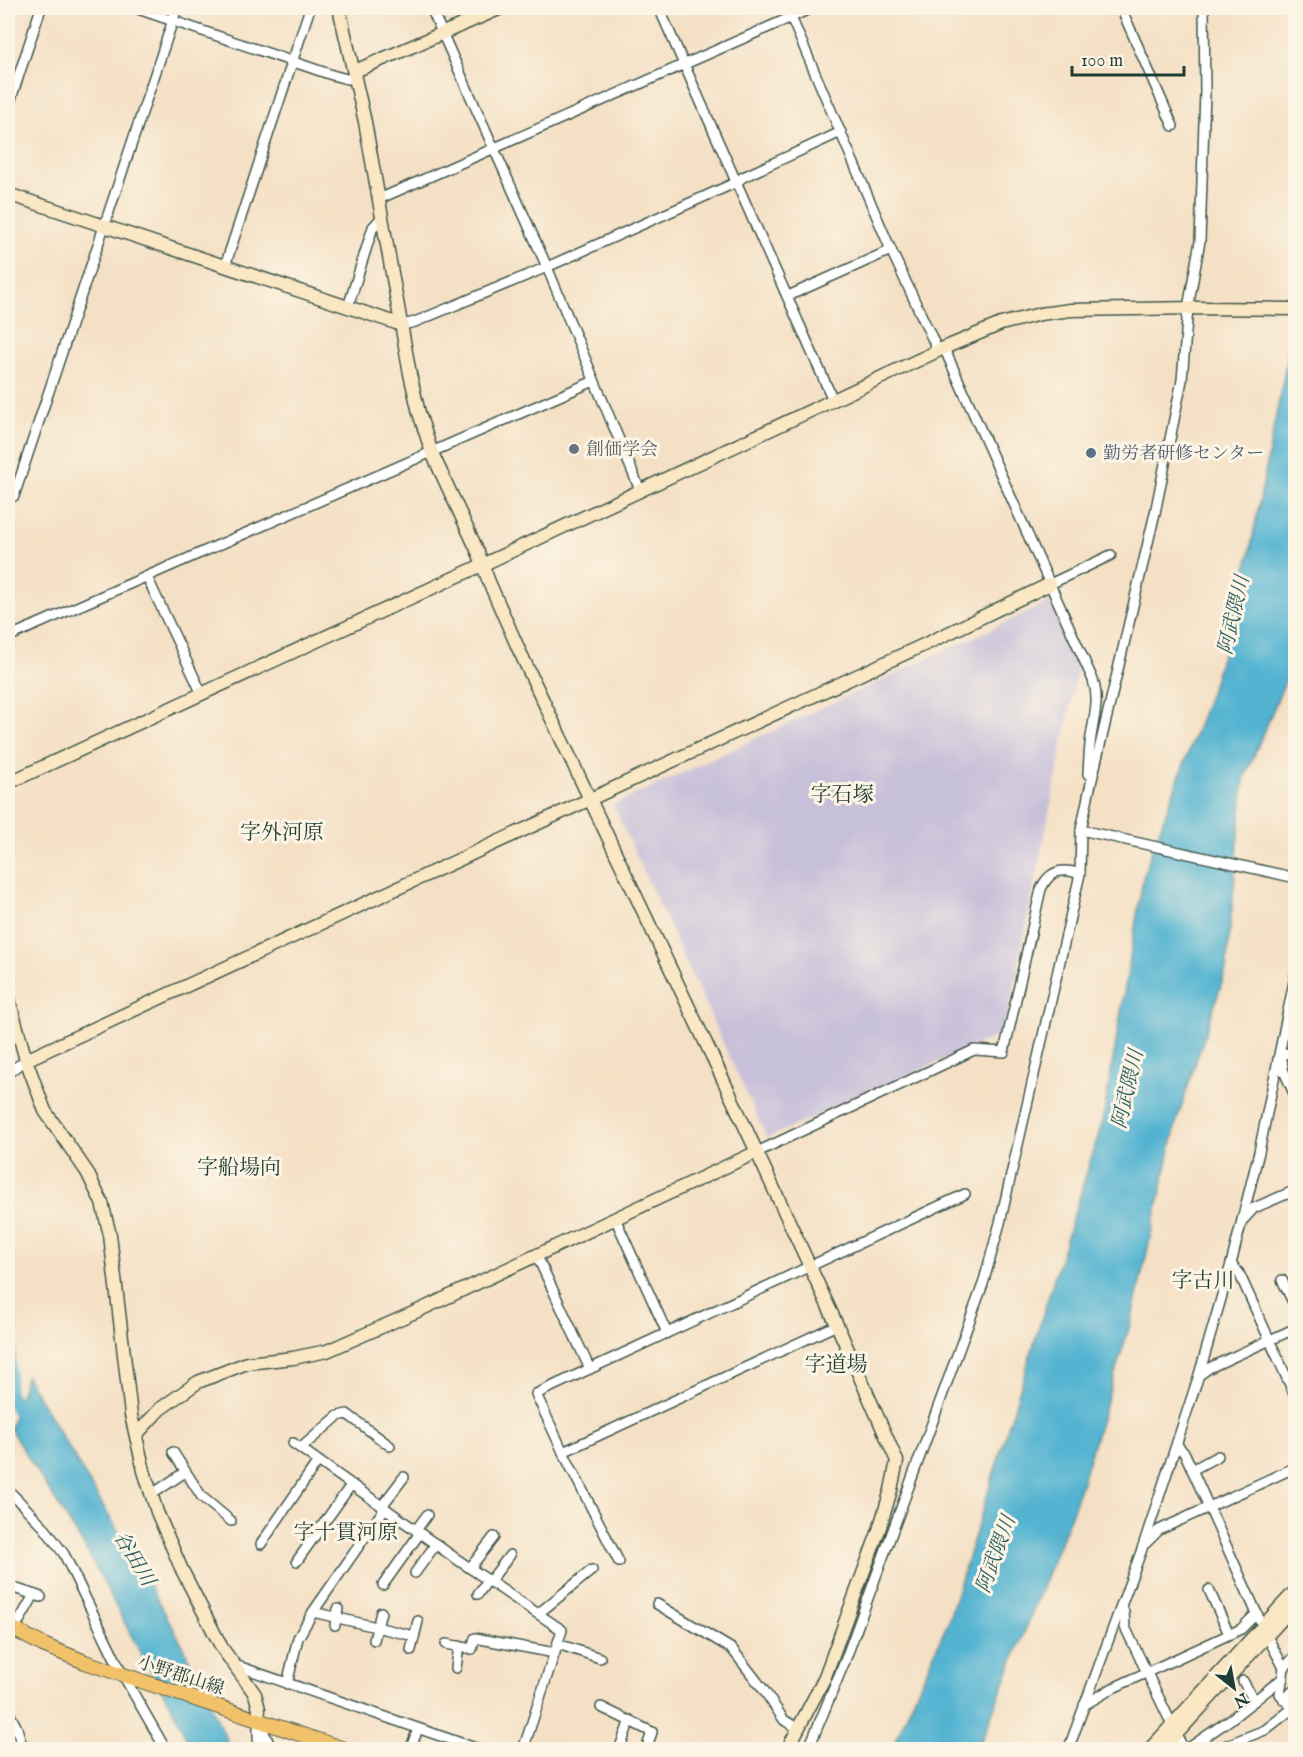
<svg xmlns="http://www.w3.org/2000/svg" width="1303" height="1757" viewBox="0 0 1303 1757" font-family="'IM FELL English','Noto Serif JP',serif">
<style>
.industrial{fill:#c7c0d9}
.water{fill:#52b3d1;stroke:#387882;stroke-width:1.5}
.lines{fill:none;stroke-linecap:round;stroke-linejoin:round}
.stream{stroke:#52b3d1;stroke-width:2}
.river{stroke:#52b3d1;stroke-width:14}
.street-casing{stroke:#3f554a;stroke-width:12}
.secondary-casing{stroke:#3f554a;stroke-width:15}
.primary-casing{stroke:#3f554a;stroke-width:16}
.street{stroke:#fff;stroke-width:9}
.secondary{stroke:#fae7c3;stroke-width:12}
.primary{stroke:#f2c26a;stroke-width:14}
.worship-dot{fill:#6b7280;stroke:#fcf5e5;stroke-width:2}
.service-dot{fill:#5c6f8a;stroke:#fcf5e5;stroke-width:2}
.labels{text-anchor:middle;stroke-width:6;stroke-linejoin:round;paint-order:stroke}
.worship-label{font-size:18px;fill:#5b616d;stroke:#fcf5e5;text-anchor:start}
.service-label{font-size:18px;fill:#4e5e75;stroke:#fcf5e5;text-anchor:start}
.street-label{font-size:18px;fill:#1f3d34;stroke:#fcf5e5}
.water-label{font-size:20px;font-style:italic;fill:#2e6063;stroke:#fcf5e5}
.quarter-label{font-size:21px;fill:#1f3d34;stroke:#fcf5e5}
</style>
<rect width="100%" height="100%" fill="#fcf5e5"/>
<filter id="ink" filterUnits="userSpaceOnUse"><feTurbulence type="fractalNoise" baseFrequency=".0167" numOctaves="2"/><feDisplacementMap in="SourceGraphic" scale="12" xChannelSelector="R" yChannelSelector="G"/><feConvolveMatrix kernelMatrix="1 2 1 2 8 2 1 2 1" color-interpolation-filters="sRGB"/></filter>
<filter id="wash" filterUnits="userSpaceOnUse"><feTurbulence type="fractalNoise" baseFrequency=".008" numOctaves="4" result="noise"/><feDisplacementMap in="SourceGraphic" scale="24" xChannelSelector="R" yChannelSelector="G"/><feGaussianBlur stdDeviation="1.35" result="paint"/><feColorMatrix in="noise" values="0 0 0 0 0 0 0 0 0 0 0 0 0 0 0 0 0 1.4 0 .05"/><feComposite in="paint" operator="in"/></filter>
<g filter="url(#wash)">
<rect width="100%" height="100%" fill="#f4e0c4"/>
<polygon class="industrial" points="1054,600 1080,659 1005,1032 767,1138 613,805"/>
<g class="water">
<polygon points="1295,294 1295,658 1244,779 1226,970 1177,1120 1132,1318 1074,1507 978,1749 891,1750 948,1622 1103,1120 1144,873 1215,679 1248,562 1287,359"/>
<polygon points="26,1376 141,1570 181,1642 231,1749 191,1749 176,1715 143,1658 86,1549 10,1429"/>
</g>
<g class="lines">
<g class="stream">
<polyline points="1283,1661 1296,1648"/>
<polyline points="1276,1679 1279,1665"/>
<polyline points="1280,1750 1296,1744"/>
</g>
<g class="river">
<polyline points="8,1320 10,1324 8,1387"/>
<polyline points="8,1394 26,1422"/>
</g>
</g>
</g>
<g filter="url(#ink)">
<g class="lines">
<g class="street-casing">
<g id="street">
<polyline points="135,8 332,75 347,79 356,78"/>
<polyline points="431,8 547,267 640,490"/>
<polyline points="659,8 833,400"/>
<polyline points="1121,8 1173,126"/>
<polyline points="791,17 891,250 938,351"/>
<polyline points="8,108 41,8"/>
<polyline points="379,199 812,8"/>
<polyline points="225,266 310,8"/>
<polyline points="788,296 891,250"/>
<polyline points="348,307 373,227 382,217"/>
<polyline points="402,325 415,322 547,267 737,182 743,177 841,132"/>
<path d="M 944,348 L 1093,680 C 1099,698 1095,713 1092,731 C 1089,745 1089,760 1088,774"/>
<polyline points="8,499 14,496 177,8"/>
<polyline points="147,577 202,694"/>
<polyline points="1050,584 1111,555"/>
<polyline points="8,637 594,381"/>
<polyline points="1081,830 1296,878"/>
<polyline points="1279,1056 1296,1050"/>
<polyline points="1282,1058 1283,1069 1296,1098"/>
<polyline points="8,1073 26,1060"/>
<path d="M 757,1152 L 974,1050 L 1004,1052 L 1041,889 C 1049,871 1061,867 1080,874"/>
<polyline points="615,1218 667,1333"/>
<polyline points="1244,1219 1254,1208 1296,1190"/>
<polyline points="536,1254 590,1369"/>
<polyline points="1231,1264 1239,1273 1296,1398"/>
<polyline points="1282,1280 1296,1308"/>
<polyline points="1199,1375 1209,1368 1296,1328"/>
<polyline points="293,1443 455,1558 562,1630 523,1750"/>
<polyline points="1177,1445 1185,1454 1267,1636 1284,1668 1280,1694 1296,1712"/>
<polyline points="301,1448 338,1416 347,1414 390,1446"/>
<polyline points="173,1452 202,1497 231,1521"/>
<polyline points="563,1452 837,1325"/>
<polyline points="1192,1470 1218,1456"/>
<polyline points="8,1490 43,1526 64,1554 123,1675 166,1750"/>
<polyline points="151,1495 185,1472"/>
<polyline points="382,1506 404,1477"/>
<polyline points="416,1530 427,1515"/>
<polyline points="1146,1543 1159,1530 1296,1467"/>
<polyline points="261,1544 318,1461"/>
<polyline points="297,1561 351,1485"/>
<polyline points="619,1562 563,1452 536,1394 965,1194"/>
<polyline points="470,1568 494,1537"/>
<polyline points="415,1573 436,1544"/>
<polyline points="490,1581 510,1555"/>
<polyline points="383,1585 420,1533"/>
<polyline points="8,1586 41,1597"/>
<polyline points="1209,1590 1229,1634"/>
<polyline points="478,1594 488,1580"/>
<polyline points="657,1604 732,1649 763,1689 784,1720 799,1729"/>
<polyline points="1121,1605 1124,1612 1125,1627 1184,1750"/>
<polyline points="313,1612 414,1636"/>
<polyline points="539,1613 592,1570"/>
<polyline points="335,1625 338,1609"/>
<polyline points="14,1630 34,1595"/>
<polyline points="374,1640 381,1612"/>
<polyline points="446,1644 472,1649 475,1638 555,1653"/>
<polyline points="558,1644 600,1658"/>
<polyline points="411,1650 418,1621"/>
<polyline points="235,1665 481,1750"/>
<polyline points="456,1668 459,1646"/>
<polyline points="1284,1668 1296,1655"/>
<polyline points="1243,1681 1254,1701"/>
<polyline points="287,1684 298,1638 313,1612 385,1508"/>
<polyline points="1284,1700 1296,1688"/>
<polyline points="1084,1705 1113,1688 1241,1629 1257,1613"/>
<polyline points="601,1707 652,1732 646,1750"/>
<polyline points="8,1711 17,1728 23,1750"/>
<polyline points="258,1719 272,1750"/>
<polyline points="258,1721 258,1739 261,1750"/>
<polyline points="410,1750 418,1729"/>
<polyline points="619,1750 630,1720"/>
<polyline points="808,1750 845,1661 983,1284 1000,1223 1080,874 1081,830 1089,792 1155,513 1182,380 1188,308 1200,241 1205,92 1204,8"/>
<polyline points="1068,1750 1142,1549 1199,1375 1231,1264 1259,1152 1296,972"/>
<polyline points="1186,1750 1231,1719 1283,1678"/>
<polyline points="1214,1750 1265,1730 1292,1709"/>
<polyline points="1294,1750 1296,1749"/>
</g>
</g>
<g class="secondary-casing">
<g id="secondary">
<polyline points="339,8 365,122 410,374 419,413 432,453 478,552 489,582 519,650 721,1075 837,1325 897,1461 891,1490 879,1530 824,1679 787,1750"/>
<polyline points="355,71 501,8"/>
<polyline points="8,194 402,325"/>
<polyline points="8,783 482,565 944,348 1001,324 1040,314 1071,310 1197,308 1296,309"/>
<polyline points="8,996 26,1060 45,1111 87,1172 102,1203 110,1235 131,1415 144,1471 157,1512 182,1570 222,1648 255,1694 259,1709 258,1719"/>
<polyline points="26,1060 930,642 1050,584"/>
<polyline points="136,1435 160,1409 198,1382 247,1363 293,1358 327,1351 422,1309 757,1152"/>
<polyline points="1149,1750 1296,1590"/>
<polyline points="1162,1750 1296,1604"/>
</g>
</g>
<g class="primary-casing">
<polyline id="primary" points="8,1626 43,1645 85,1662 347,1750"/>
</g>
<use href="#street" class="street"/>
<use href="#secondary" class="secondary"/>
<use href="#primary" class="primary"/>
</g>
</g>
<circle class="worship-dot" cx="574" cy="449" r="6"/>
<circle class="service-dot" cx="1091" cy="453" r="6"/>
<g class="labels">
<g class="worship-label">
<text x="586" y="455">創価学会</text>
</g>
<g class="service-label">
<text x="1103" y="459">勤労者研修センター</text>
</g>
<g class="street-label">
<text transform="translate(181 1675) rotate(18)" y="6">小野郡山線</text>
</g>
<g class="water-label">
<text transform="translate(1233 615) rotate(-77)" y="7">阿武隈川</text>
<text transform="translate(1127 1089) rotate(-77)" y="7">阿武隈川</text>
<text transform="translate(995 1554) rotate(-70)" y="7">阿武隈川</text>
<text transform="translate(135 1558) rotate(59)" y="7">谷田川</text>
</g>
<g class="quarter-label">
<text x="842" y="801">字石塚</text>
<text x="282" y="839">字外河原</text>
<text x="239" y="1174">字船場向</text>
<text x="1203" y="1287">字古川</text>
<text x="836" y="1371">字道場</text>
<text x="346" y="1539">字十貫河原</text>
</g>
</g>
<rect width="1303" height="1757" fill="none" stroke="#fcf5e5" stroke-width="30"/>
<g transform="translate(1234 1688) rotate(149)" stroke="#fcf5e5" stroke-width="4.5" paint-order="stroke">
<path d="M0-4.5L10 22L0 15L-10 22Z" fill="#1f3d34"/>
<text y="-9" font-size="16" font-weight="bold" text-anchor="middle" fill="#1f3d34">N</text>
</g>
<path d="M1072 66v9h112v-9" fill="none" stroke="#1f3d34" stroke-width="3"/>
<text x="1081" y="66" font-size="18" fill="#1f3d34" stroke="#fcf5e5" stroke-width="4.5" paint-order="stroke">100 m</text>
</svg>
